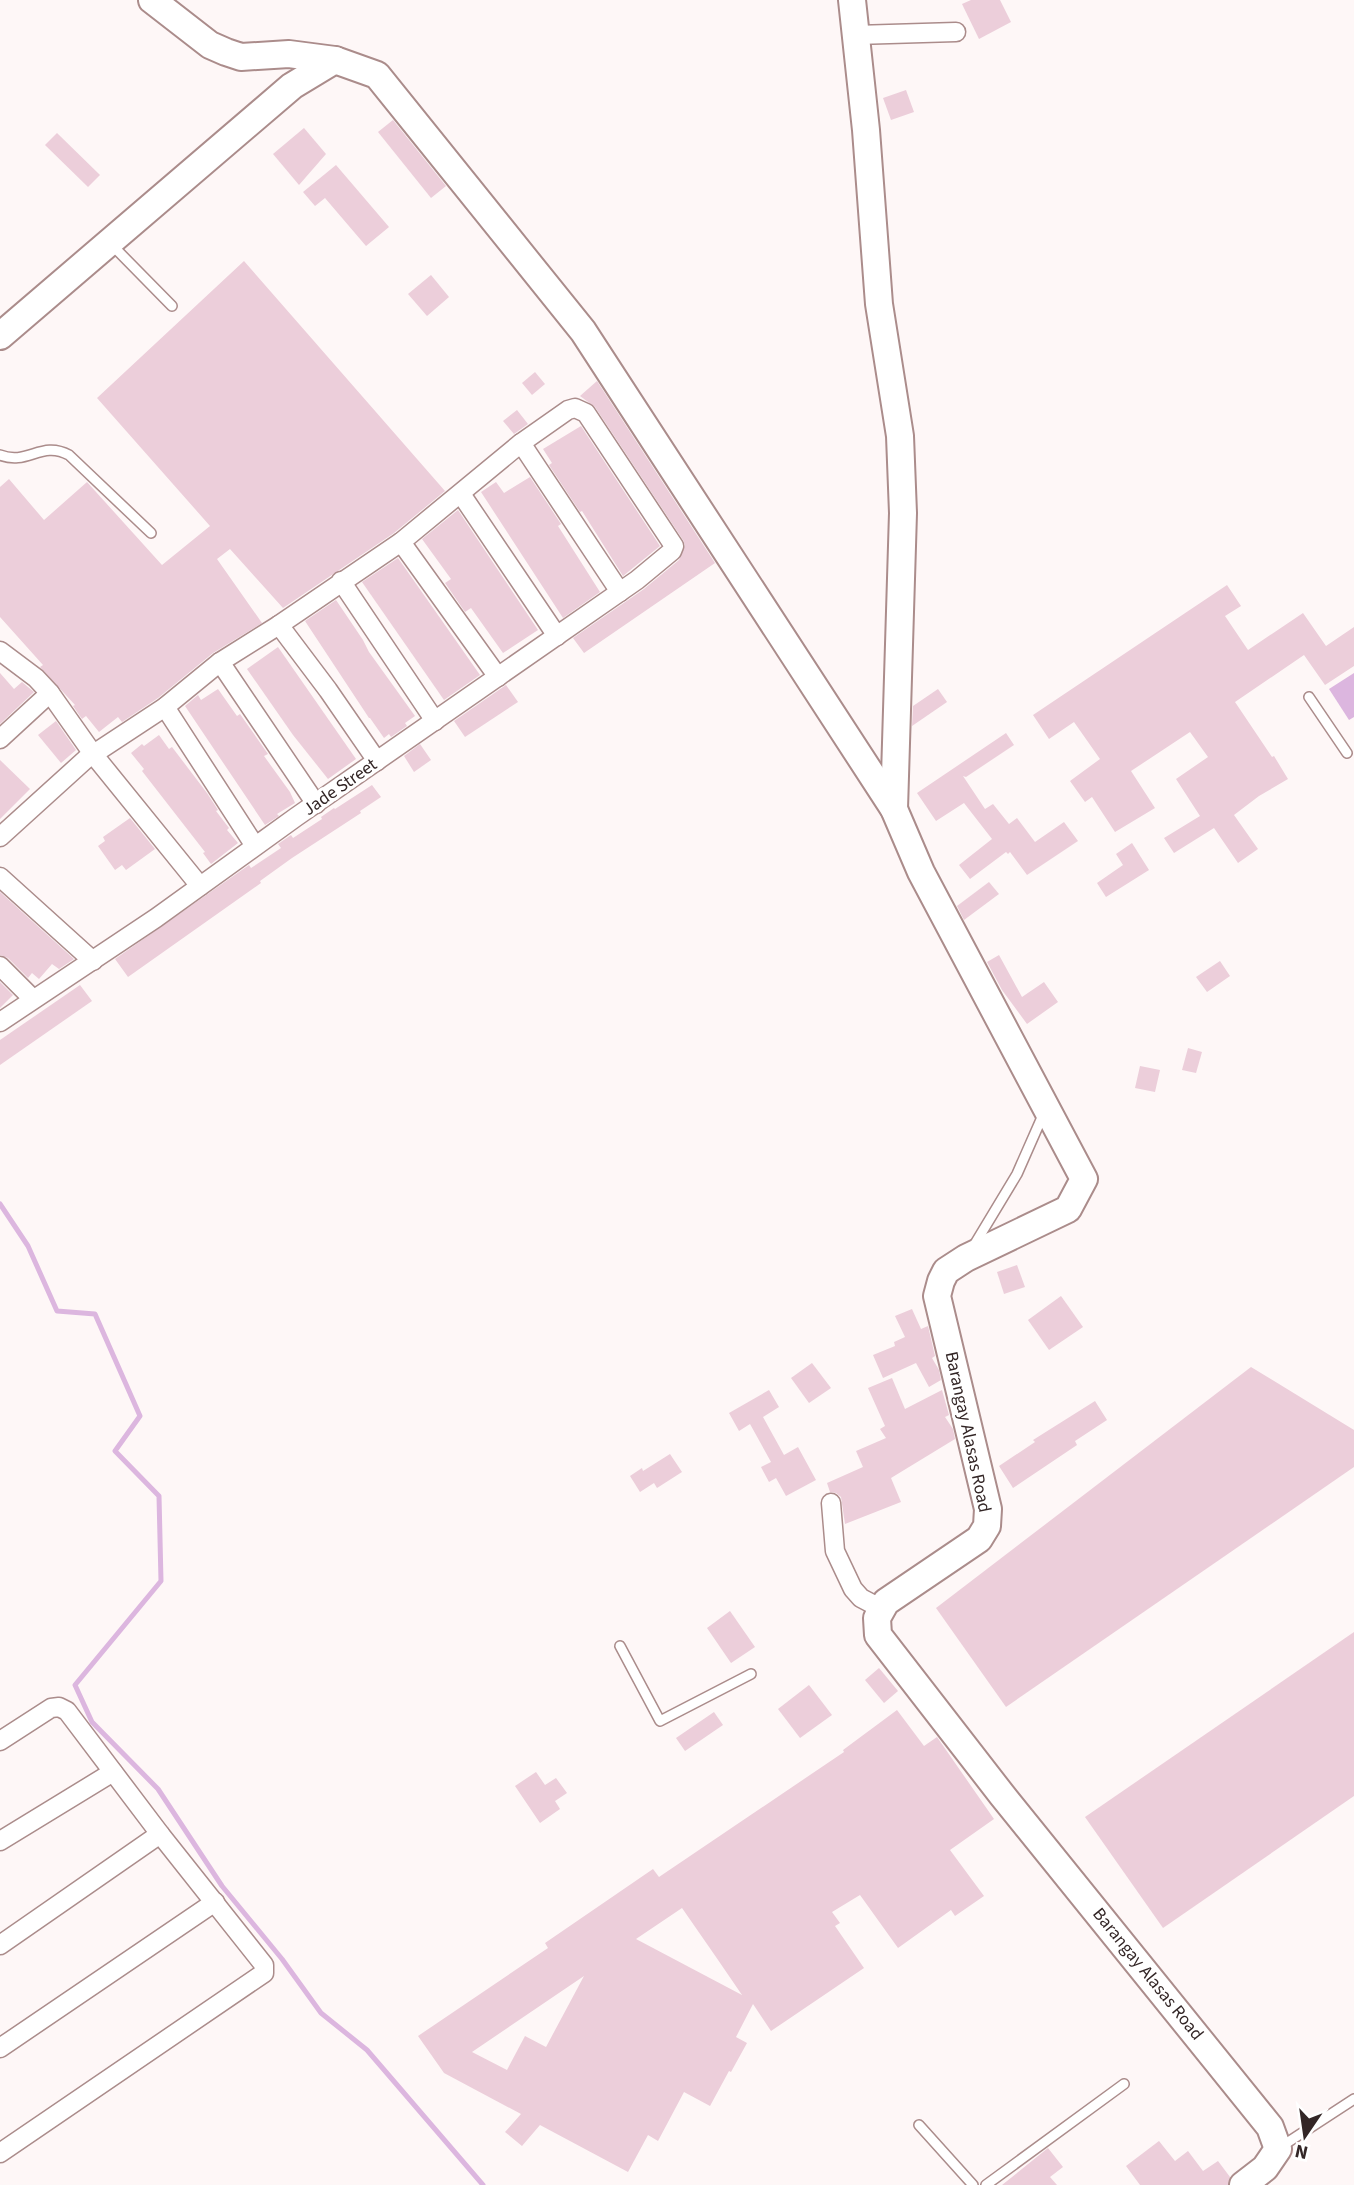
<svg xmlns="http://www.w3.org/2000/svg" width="1354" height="2185" font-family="'Source Sans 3',sans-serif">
  <rect width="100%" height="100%" fill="#fef7f7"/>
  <polygon fill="#dcb6df" points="1354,673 1354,717 1349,720 1329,689"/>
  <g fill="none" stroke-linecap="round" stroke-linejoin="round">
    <polyline stroke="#dcb6df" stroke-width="5" points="0,1204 28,1246 57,1311 95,1314 140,1416 115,1451 159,1496 161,1581 75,1685 92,1722 158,1789 222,1886 282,1959 321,2013 367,2050 483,2185"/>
  </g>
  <g fill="#ecceda" fill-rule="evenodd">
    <polygon points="971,0 1000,0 1011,22 979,39 962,4"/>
    <polygon points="906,90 914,112 891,120 883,98"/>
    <polygon points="393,120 446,186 431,198 378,132"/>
    <polygon points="304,128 326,154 299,185 273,154"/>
    <polygon points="57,133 100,175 88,187 45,145"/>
    <polygon points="336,165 389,227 366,246 325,198 315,206 303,192"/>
    <polygon points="244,261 445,491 394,533 283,608 230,549 217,559 262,623 213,653 158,698 122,722 118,717 99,732 86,716 82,719 73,706 75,705 40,667 43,665 0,617 0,487 9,479 44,520 87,482 162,565 210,526 97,398"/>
    <polygon points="431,275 449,297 427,316 408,294"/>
    <polygon points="535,372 545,384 532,395 522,383"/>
    <polygon points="597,381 715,563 584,653 573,638 644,589 679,560 685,545 683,540 595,407 580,396"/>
    <polygon points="517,410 528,424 514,434 503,421"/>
    <polygon points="581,426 660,546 623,576 582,511 580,512 549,465 552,463 543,449"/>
    <polygon points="530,477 561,524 558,526 600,592 563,618 481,492 496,482 504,493"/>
    <polygon points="458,510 538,630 503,653 471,608 465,612 445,583 451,579 422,539"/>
    <polygon points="398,558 480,675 444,700 362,582"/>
    <polygon points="1227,585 1241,606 1225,616 1248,650 1303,613 1326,646 1354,627 1354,666 1325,685 1304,655 1235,702 1272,757 1274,756 1288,779 1259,796 1234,815 1258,849 1238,863 1214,828 1174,853 1164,838 1200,816 1176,779 1208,757 1190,732 1131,771 1155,808 1115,832 1092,797 1085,802 1070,781 1100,759 1074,722 1049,739 1033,715"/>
    <polygon points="336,600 363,640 369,652 415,716 405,723 407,726 391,737 389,734 384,738 370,718 369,718 305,621"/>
    <polygon points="278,647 356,759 328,779 293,735 247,669"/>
    <polygon points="0,673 14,689 22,682 34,692 0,724"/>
    <polygon points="506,685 518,702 465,737 454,721"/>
    <polygon points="218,689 237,716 240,714 268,754 264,756 290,792 295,803 277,814 279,816 265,825 185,706 198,695 201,700"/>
    <polygon points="938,689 947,702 912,726 913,706"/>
    <polygon points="56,721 76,750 61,763 38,735"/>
    <polygon points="1006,733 1014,745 966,777 963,776 985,809 993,804 1009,824 1017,818 1035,842 1064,822 1078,841 1027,875 1010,852 1008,854 1006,852 970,879 959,865 992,839 964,803 936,821 917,793"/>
    <polygon points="159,735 169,749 172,747 207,793 218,810 216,811 229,828 227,830 238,843 211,864 203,853 205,852 142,771 144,769 131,753 142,744 144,746"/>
    <polygon points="420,744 431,760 414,772 404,756"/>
    <polygon points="0,760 30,789 0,819"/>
    <polygon points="372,785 381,797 360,811 361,813 292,858 260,881 261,883 128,977 115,959 249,865 251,868 281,848 278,844 291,835 293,838 322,819 321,817 334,808 335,809"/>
    <polygon points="130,818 155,849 126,870 122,865 115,870 98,846 105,841 103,837"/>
    <polygon points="1132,843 1149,870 1106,897 1097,883 1123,865 1116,854"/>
    <polygon points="989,882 999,894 964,920 957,906"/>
    <polygon points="0,892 74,959 59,969 52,964 39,979 32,973 28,978 8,958 0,955"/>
    <polygon points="999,955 1022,997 1044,982 1058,1002 1027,1024 1002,990 987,962"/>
    <polygon points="1220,961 1230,976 1207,992 1196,977"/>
    <polygon points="0,982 13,995 0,1008"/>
    <polygon points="80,985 92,1001 0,1065 0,1040"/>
    <polygon points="1188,1048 1202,1052 1196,1073 1182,1070"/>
    <polygon points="1140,1066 1160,1070 1155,1092 1135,1088"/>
    <polygon points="1017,1265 1025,1287 1004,1294 997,1272"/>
    <polygon points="1061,1296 1083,1327 1049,1350 1028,1320"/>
    <polygon points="912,1309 921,1329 928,1326 935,1356 932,1358 939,1370 941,1380 929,1387 916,1363 883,1378 873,1355 895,1346 894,1342 905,1337 895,1316"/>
    <polygon points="812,1363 831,1388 809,1403 791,1378"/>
    <polygon points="1251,1367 1354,1430 1354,1467 1006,1707 936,1608"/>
    <polygon points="892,1378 905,1409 942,1390 949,1415 945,1417 953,1429 955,1439 891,1478 901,1502 845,1524 841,1497 836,1493 830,1492 827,1483 863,1467 856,1451 886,1438 880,1429 885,1426 868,1388"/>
    <polygon points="769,1390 779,1407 763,1417 784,1455 798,1447 816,1480 786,1496 776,1478 769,1482 761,1467 771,1462 750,1424 739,1431 729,1413"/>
    <polygon points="1095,1401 1107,1420 1075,1441 1077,1445 1013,1488 999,1466 1035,1442 1033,1440"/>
    <polygon points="670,1454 682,1472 657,1488 654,1483 640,1492 630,1476 642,1468 643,1471"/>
    <polygon points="730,1611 755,1647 731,1663 707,1628"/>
    <polygon points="1354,1632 1354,1796 1163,1928 1085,1817"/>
    <polygon points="879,1668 898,1691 884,1703 865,1680"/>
    <polygon points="809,1685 832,1715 800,1738 778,1709"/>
    <path d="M897,1710L924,1746L937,1737L994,1819L950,1850L984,1896L955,1916L951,1910L898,1948L860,1895L832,1912L840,1923L835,1926L864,1968L771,2031L753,2004L736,2037L747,2043L731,2072L729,2071L710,2106L684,2092L658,2141L648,2135L628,2172L540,2125L522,2146L505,2132L521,2114L444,2073L418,2036L548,1948L545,1943L653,1869L659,1877L844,1752L843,1750ZM682,1908L716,1957L742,1995L636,1939ZM584,1976L546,2047L525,2036L507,2070L472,2052Z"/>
    <polygon points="714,1712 723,1725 685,1751 676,1738"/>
    <polygon points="536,1772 545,1785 556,1778 567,1793 555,1801 560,1809 540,1823 515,1786"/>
    <polygon points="1159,2141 1175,2161 1188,2151 1203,2171 1218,2161 1230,2177 1228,2185 1140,2185 1126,2166"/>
    <polygon points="1048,2148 1063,2167 1050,2177 1057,2185 1002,2185"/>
  </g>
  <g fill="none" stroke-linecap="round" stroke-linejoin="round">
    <defs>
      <g id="lane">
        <polyline points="111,244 172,306"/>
        <path d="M0,455C28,466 41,440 69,455L151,533"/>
        <polyline points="1309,697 1347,753"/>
        <polyline points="973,1247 1017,1174 1043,1115"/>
        <polyline points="620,1646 660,1721 751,1674"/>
        <polyline points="919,2125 973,2185"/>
        <polyline points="1279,2148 1354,2099"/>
        <polyline points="986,2185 1124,2084"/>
      </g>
      <g id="street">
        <polyline points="856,35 956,32"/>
        <polyline points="521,443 620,592"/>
        <polyline points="461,494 557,636"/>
        <polyline points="401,542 498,677"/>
        <polyline points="341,581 435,721"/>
        <polyline points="279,625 328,690 377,761"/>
        <polyline points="0,651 36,678 50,693 93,754 200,886"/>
        <polyline points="220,662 316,804"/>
        <polyline points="165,707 255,846"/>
        <polyline points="0,739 50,693"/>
        <polyline points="0,837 86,759 165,707 220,662 279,625 401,542 521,443 568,410 575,408 586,413 674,546 672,551 637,580 296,817 156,918 0,1022"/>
        <polyline points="0,877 93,961"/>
        <polyline points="0,966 33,999"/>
        <polyline points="831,1503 835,1551 853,1589 861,1598 882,1609"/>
        <polyline points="0,1741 51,1708 59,1707 67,1711 160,1834 264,1965 264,1973 0,2153"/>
        <polyline points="0,1841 113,1772"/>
        <polyline points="0,1945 160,1834"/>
        <polyline points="0,2048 215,1902"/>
      </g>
      <g id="secondary">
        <polyline points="152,0 210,45 226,52 241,57 289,54 335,60"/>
        <polyline points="852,0 866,130 879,304 900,436 903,513 894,809"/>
        <polyline points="0,336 292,86 335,60 377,75 583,331 894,809 921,872 1084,1179 1068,1209 966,1258 946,1271 941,1281 937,1296 988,1509 987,1526 979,1539 886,1602 877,1618 878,1635 1002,1795 1270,2127 1278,2149 1265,2168 1243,2185"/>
      </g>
    </defs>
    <use href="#lane" stroke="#ab8c8b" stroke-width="12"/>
    <use href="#street" stroke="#ab8c8b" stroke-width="21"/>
    <use href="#secondary" stroke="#ab8c8b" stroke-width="30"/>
    <use href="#lane" stroke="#fff" stroke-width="9"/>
    <use href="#street" stroke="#fff" stroke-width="18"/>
    <use href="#secondary" stroke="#fff" stroke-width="26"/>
  </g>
  <g text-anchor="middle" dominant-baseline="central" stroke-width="6" stroke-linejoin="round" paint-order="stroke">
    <g font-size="18" fill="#332626" stroke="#fff">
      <text transform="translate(340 787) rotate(-35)">Jade Street</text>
      <text transform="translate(968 1432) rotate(78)">Barangay Alasas Road</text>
      <text transform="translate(1148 1974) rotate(51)">Barangay Alasas Road</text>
    </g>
  </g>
  <g transform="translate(1305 2136) rotate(193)" stroke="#ffffff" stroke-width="5" paint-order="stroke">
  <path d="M0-5L12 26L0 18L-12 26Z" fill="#332626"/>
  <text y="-10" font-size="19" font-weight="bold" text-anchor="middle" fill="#332626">N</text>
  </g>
</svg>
